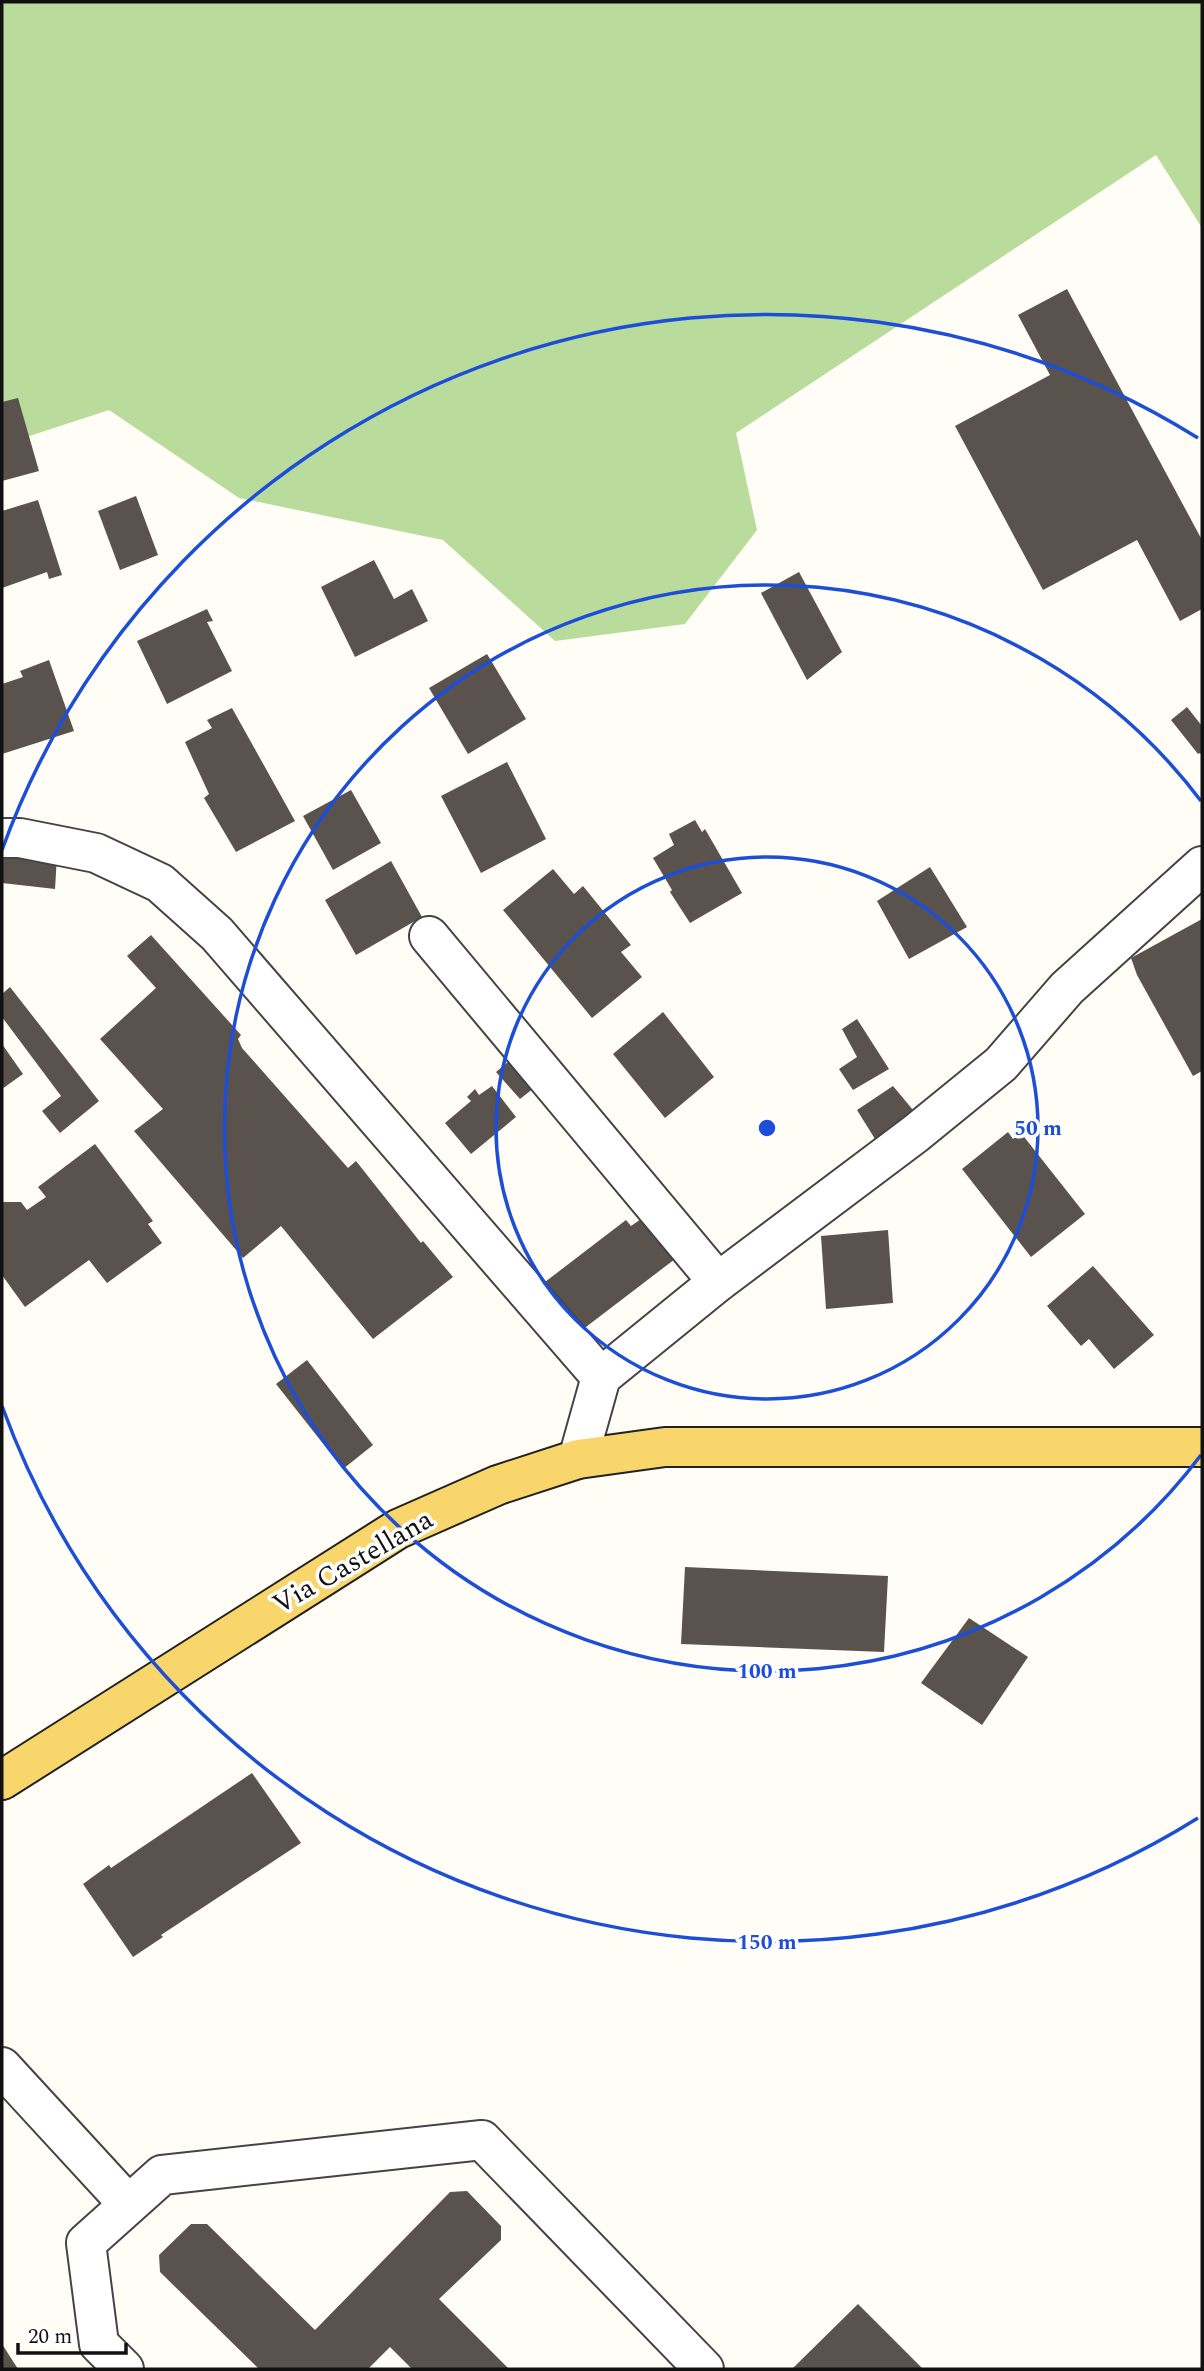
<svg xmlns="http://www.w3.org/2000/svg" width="1204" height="2371" font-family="Spectral,serif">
  <rect width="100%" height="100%" fill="#fffdf5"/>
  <polygon fill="#b9dc9c" points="2,2 1202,2 1202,228 1156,155 736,433 757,530 685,624 555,641 443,540 239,498 109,410 2,445"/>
  <g fill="#5a524d">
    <polygon points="1067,289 1202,540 1202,609 1180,621 1137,540 1043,590 955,426 1050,375 1018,315"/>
    <polygon points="18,398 39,471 2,481 2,402"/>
    <polygon points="136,496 158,555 120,570 98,511"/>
    <polygon points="38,500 62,575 49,579 47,572 2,588 2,511"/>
    <polygon points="374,560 394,599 412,589 428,621 355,657 321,587"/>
    <polygon points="799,572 842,652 807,680 761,593"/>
    <polygon points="207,609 213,621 207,622 232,671 167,704 137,641"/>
    <polygon points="487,654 526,719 468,754 429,688"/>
    <polygon points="49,660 74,731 2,754 2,684 23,677 20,671"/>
    <polygon points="1187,707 1202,726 1202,755 1200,753 1198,754 1171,720"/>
    <polygon points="232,708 295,821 236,852 204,798 209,794 185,742 212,728 207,720"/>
    <polygon points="507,762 546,839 481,873 441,796"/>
    <polygon points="351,790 381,843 333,870 303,816"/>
    <polygon points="695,820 702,832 705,829 742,893 690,923 670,892 672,890 653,858 674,845 669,834"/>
    <polygon points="2,852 57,856 55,889 2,883"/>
    <polygon points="391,861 422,917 356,955 325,900"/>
    <polygon points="930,867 967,927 909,959 877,901"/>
    <polygon points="553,869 574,894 583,886 631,945 621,952 642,977 592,1018 503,910"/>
    <polygon points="1202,919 1202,1071 1193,1076 1137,975 1131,958"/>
    <polygon points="151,935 241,1035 238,1039 242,1048 348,1168 356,1161 421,1243 423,1241 453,1277 373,1339 281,1226 243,1258 134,1131 163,1109 100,1039 156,988 127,956"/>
    <polygon points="10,987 99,1101 60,1133 42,1111 61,1096 2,1017 2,994"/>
    <polygon points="663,1012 714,1077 665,1118 613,1054"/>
    <polygon points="857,1019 889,1069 853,1090 839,1069 857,1057 842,1029"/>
    <polygon points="2,1044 23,1074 2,1089"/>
    <polygon points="515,1056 539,1084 520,1099 496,1072"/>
    <polygon points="492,1086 516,1117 471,1154 445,1123 471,1101 467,1097 475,1089 479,1095"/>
    <polygon points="893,1086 913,1110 875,1139 857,1110"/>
    <polygon points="1008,1132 1013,1139 1021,1133 1085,1214 1031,1257 962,1169"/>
    <polygon points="95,1144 153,1221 148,1224 162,1243 107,1283 89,1260 25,1307 2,1275 2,1202 21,1202 27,1210 46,1197 38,1187"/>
    <polygon points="644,1217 675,1259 582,1330 545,1282 626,1220 631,1226"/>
    <polygon points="888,1230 893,1303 826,1309 821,1236"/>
    <polygon points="1093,1266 1154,1335 1114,1369 1089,1339 1081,1346 1047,1306"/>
    <polygon points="307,1360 373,1445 343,1469 276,1384"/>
    <polygon points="685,1567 888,1576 884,1652 681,1644"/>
    <polygon points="969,1618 1028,1657 982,1725 921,1683"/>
    <polygon points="252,1773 301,1843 161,1935 163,1937 133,1957 83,1884 109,1865 111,1868"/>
    <polygon points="467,2191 501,2226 501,2240 439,2299 509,2369 412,2369 390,2347 368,2369 259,2369 160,2272 159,2255 191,2224 207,2224 315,2330 450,2192"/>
    <polygon points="858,2304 923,2369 792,2369"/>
    <polygon points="2,2344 18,2369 2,2369"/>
  </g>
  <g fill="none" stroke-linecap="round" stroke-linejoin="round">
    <defs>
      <g id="minor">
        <polyline points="2,838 20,838 96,853 160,883 217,934 601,1377"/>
        <polyline points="429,936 718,1282"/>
        <polyline points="578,1459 601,1377 718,1282 915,1134 1001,1064 1067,988 1202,866"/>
        <polyline points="2,2067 128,2204"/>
        <polyline points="124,2369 99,2344 86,2243 162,2175 482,2140 704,2369"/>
      </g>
      <polyline id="major" points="2,1780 398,1529 498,1485 578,1459 665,1447 1202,1447"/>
    </defs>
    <use href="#minor" stroke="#444" stroke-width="42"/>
    <use href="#major" stroke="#222" stroke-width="42"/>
    <use href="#minor" stroke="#fff" stroke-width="38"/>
    <use href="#major" stroke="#f9d66b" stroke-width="38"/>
  </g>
  <g fill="none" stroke="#1d4ed8" stroke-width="3.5">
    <circle cx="767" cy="1128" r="271"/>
    <path d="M1201 1455A543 543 0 1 1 1201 801"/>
    <path d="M1198 1818A814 814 0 0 1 2 1406M2 850A814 814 0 0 1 1198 438"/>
  </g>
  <g text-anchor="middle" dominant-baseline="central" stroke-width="7" stroke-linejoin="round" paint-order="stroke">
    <g font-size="28" fill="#111" stroke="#fff">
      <text transform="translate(353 1562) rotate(-30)">Via Castellana</text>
    </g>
  </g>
  <circle cx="767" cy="1128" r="10" fill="#1d4ed8" stroke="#fff" stroke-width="3.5"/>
  <g font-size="21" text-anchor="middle" font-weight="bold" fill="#1d4ed8" stroke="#fff" stroke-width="7" stroke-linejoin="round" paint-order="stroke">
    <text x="1038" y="1135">50 m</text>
    <text x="767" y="1678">100 m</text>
    <text x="767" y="1949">150 m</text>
  </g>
  <rect width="1204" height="2371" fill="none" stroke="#111111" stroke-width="7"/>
  <path d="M18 2343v10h108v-10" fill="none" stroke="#111111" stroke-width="3.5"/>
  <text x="28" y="2343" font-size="21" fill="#111111" stroke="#ffffff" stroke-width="5" paint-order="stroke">20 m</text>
</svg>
